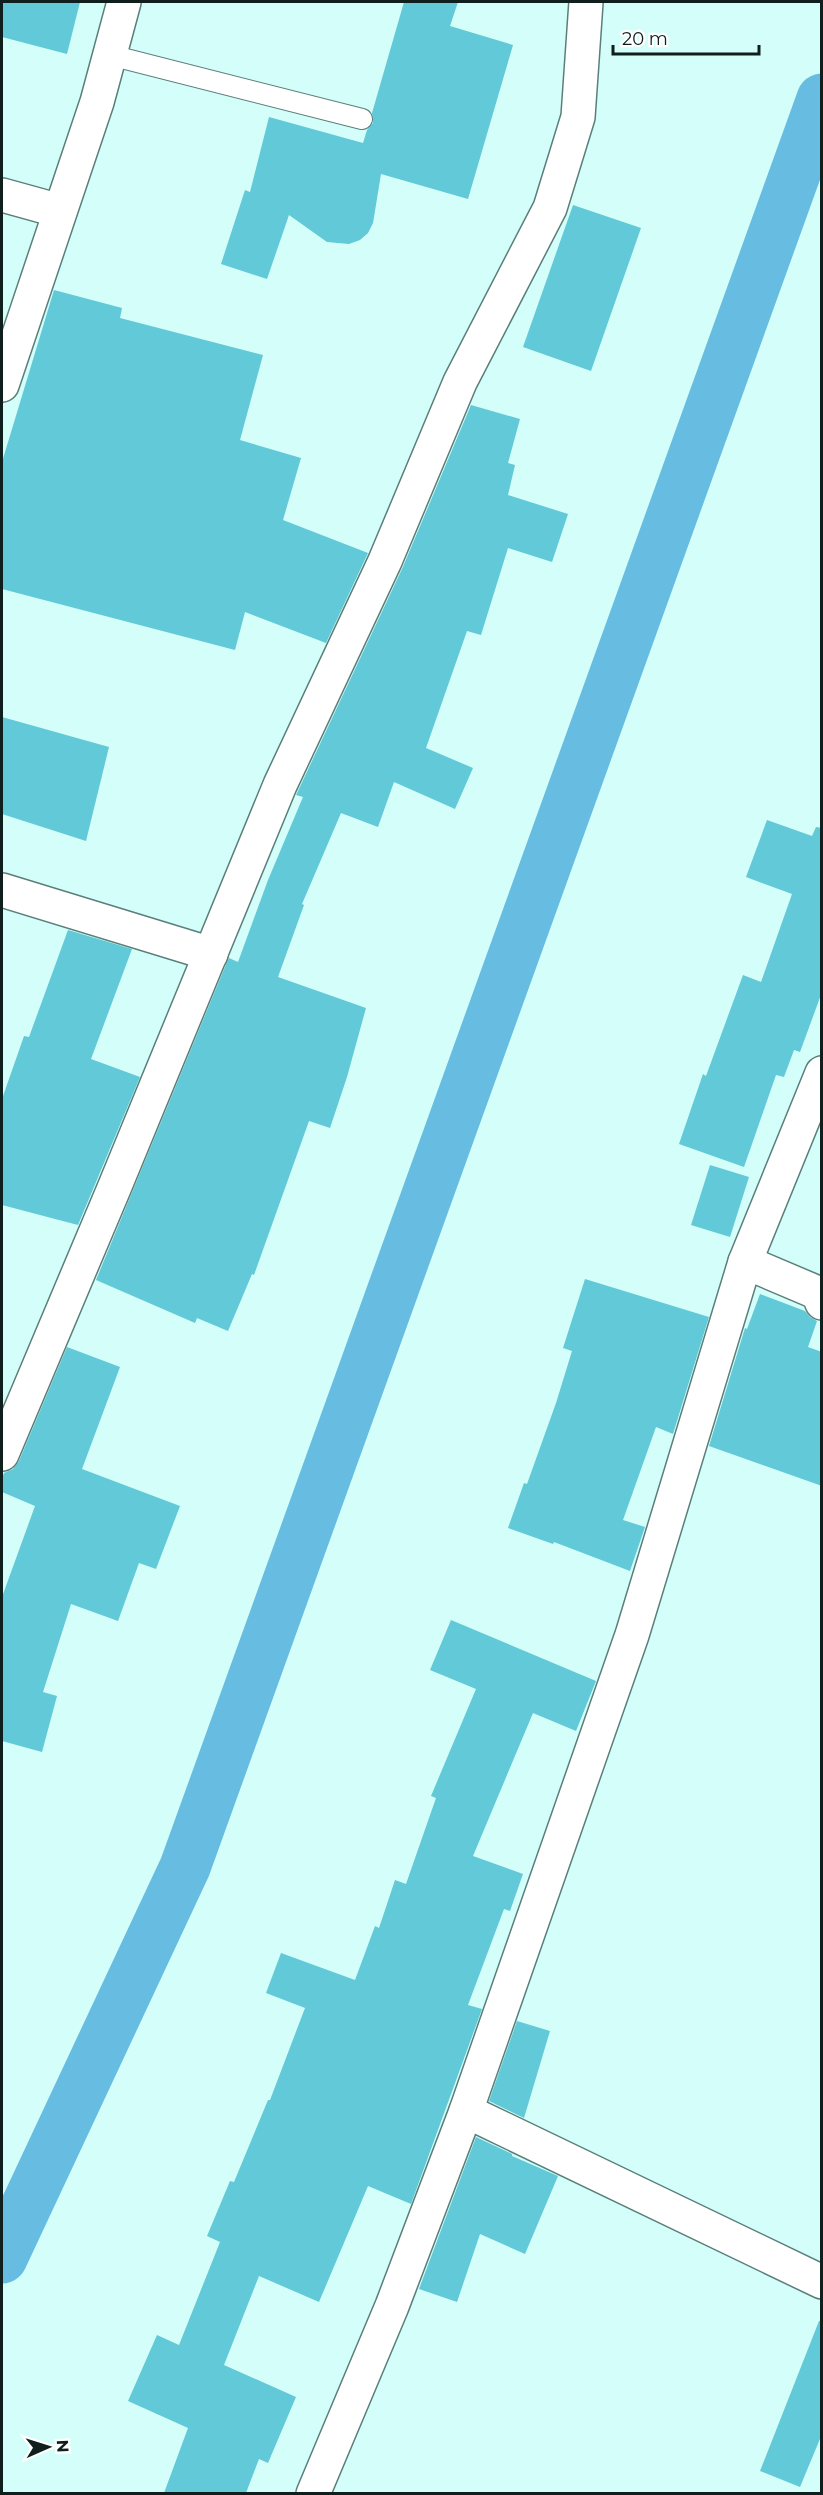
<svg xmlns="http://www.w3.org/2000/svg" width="823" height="2495" font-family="Montserrat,sans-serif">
  <rect width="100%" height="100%" fill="#d4fef9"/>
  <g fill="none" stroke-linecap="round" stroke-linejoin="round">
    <polyline stroke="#67bde1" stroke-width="51" points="2,2258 185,1867 822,99"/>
  </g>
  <g fill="#61c9d7">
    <polygon points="2,2 80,2 67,54 2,37"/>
    <polygon points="404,2 458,2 450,26 513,45 468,199 381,174 373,223 368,233 360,240 349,244 327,242 289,215 267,279 221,264 245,190 250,192 269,117 363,143 367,130 373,123 372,113"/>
    <polygon points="573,205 641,228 591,371 523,347"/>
    <polygon points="54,290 122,308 120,318 263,355 240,440 301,458 283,520 368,553 326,643 245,612 235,650 2,589 2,462"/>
    <polygon points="471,405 520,419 508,463 515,465 508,495 568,514 552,562 508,548 481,635 467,631 426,748 473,768 455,809 394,782 378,827 341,813 302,904 304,905 278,977 366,1008 347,1077 330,1128 309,1121 254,1275 252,1274 228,1331 197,1318 195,1323 96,1280 227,962 229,958 238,962 268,880 303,797 296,795 297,793 402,569"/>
    <polygon points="2,717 109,747 86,841 2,814"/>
    <polygon points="767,820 812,836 816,827 822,828 822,992 800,1052 794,1050 784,1077 776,1075 744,1167 679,1144 703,1074 706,1076 743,975 761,982 792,894 746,877"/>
    <polygon points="68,930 132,949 91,1059 140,1077 78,1225 2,1205 2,1099 24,1036 29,1037"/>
    <polygon points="710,1165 749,1177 730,1237 691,1225"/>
    <polygon points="585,1279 709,1317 673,1434 656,1427 623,1520 645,1527 630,1571 554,1542 553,1544 508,1528 524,1483 527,1484 556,1403 572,1351 563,1348"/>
    <polygon points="760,1294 805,1311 810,1317 817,1321 808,1347 822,1352 822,1486 709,1446 745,1328 747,1329"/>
    <polygon points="67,1347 120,1367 82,1469 180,1506 156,1569 139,1563 118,1621 71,1604 43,1692 57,1696 42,1752 2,1741 2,1597 35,1506 2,1492 2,1478 4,1473 13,1469 19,1461"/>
    <polygon points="451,1620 596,1681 576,1731 533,1713 473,1856 523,1874 510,1911 504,1909 468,2005 482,2009 411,2204 368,2186 319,2302 259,2276 224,2365 296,2397 268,2463 259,2459 246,2493 164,2493 188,2428 128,2401 157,2335 179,2345 220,2242 207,2236 230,2181 234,2182 268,2100 270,2100 305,2008 266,1993 281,1953 355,1980 375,1926 379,1928 395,1880 406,1884 436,1798 431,1796 476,1689 430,1670"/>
    <polygon points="517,2021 550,2031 524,2118 489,2101"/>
    <polygon points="476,2137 512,2154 512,2156 558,2176 525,2254 480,2234 457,2302 419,2289"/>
    <polygon points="819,2321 822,2321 822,2434 800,2487 760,2471"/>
  </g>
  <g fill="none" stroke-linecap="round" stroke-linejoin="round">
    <defs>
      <polyline id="service" points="110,55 362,119"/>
      <g id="minor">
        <polyline points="2,195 60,211"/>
        <polyline points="2,385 97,102 124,2"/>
        <polyline points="2,890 211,954"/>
        <polyline points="745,1262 818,1293 822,1303"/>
        <polyline points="466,2111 822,2282"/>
        <polyline points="313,2494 392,2306 466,2111 632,1635 745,1262 822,1073"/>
      </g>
      <polyline id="tertiary" points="2,1454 115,1186 280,785 385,561 460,382 550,208 578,117 586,2"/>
    </defs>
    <use href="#service" stroke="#5a7f7b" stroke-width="22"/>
    <use href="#minor" stroke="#5a7f7b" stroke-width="36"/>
    <use href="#tertiary" stroke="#5a7f7b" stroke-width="36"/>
    <use href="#service" stroke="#fff" stroke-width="20"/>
    <use href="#minor" stroke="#fff" stroke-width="33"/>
    <use href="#tertiary" stroke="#fff" stroke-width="33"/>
  </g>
  <rect width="823" height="2495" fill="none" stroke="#0f1f1d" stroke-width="6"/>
  <g transform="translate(48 2447) rotate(87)" stroke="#ffffff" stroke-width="4.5" paint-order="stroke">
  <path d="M0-4.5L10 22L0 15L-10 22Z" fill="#0f1f1d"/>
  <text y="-9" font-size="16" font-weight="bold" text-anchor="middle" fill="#0f1f1d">N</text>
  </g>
  <path d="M613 45v9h146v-9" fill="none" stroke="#0f1f1d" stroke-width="3"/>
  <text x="622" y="45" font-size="18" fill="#0f1f1d" stroke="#ffffff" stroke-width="4.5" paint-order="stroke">20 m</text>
</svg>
